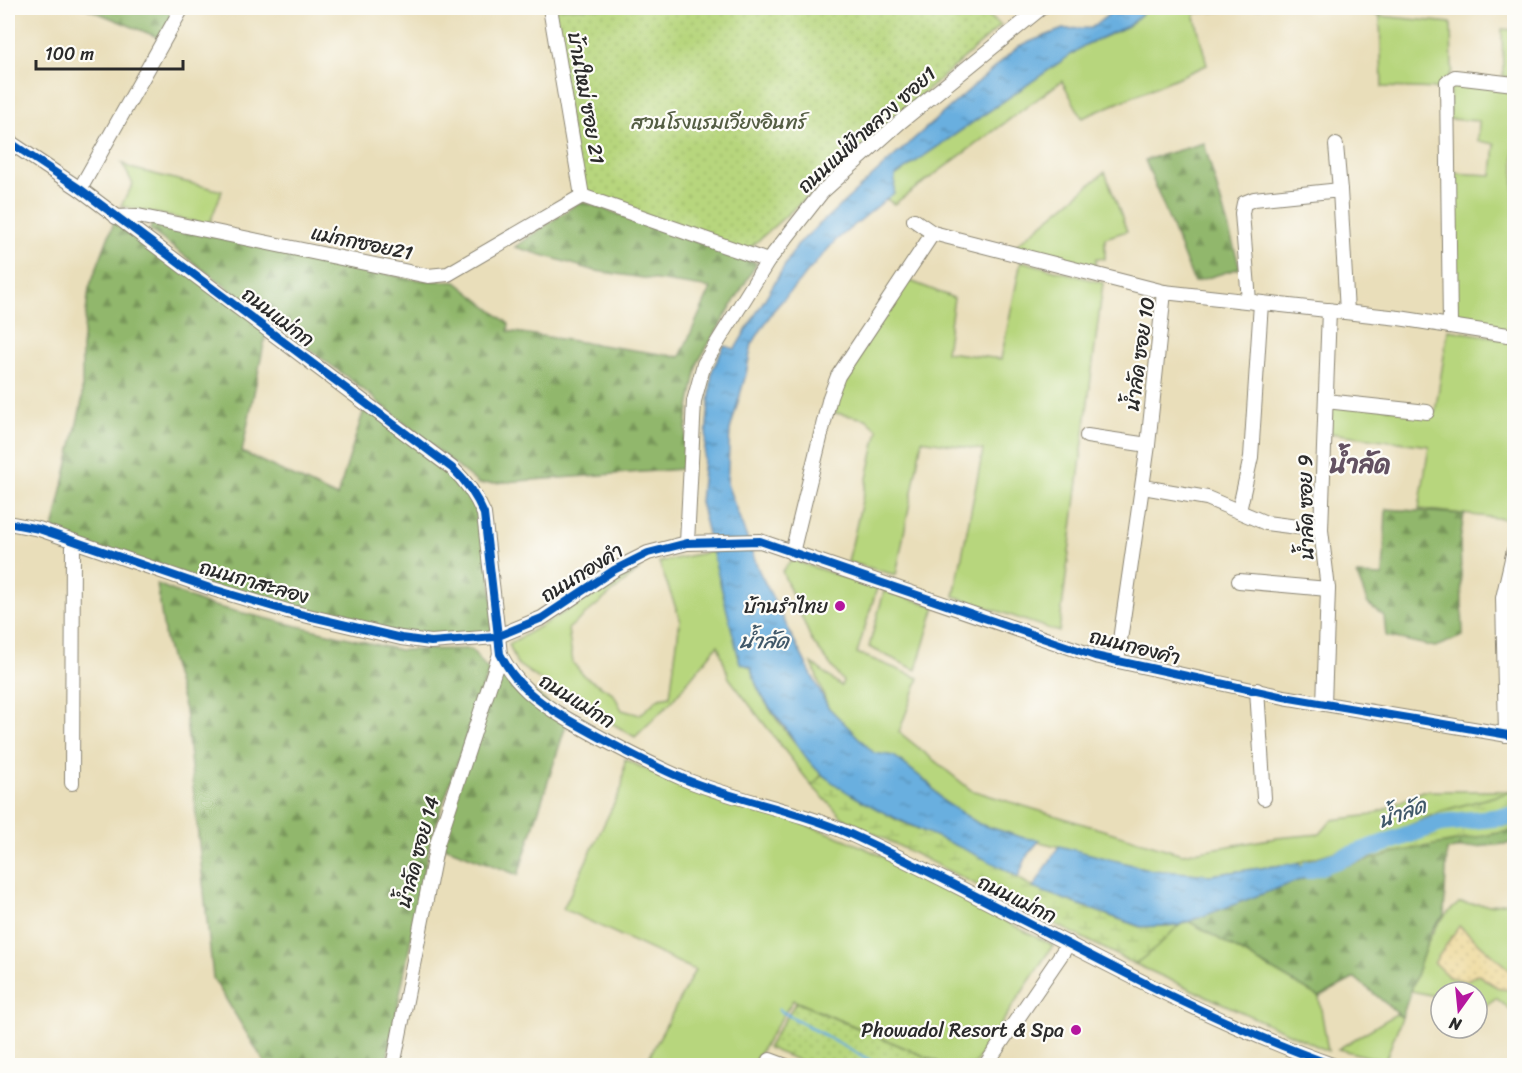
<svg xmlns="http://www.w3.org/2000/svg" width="1522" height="1073" font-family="Sriracha,'Playpen Sans Thai',sans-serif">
  <defs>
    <pattern id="forest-firs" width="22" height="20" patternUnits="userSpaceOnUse" patternTransform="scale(1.5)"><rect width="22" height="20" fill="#91b76c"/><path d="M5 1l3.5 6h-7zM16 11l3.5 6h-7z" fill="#779559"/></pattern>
    <pattern id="wetland-marsh" width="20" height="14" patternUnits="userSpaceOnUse" patternTransform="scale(1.5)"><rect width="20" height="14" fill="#b7d67d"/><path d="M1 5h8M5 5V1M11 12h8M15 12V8" fill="none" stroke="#9eb86c"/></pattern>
    <pattern id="sand-dots" width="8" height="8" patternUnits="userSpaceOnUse" patternTransform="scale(1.5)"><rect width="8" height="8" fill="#eeda9e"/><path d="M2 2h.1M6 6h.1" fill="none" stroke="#cb8" stroke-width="1.8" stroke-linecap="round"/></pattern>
    <pattern id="garden-dots" width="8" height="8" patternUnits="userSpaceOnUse" patternTransform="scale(1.5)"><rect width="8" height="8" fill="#b7d67d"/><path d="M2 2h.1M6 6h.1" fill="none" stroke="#9eb86c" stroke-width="1.8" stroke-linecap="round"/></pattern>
    <pattern id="water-ripples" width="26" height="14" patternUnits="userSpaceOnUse" patternTransform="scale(1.5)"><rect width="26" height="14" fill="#69afdf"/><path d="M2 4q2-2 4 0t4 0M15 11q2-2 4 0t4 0" fill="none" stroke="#578fb5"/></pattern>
  </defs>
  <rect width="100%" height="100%" fill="#fdfcf7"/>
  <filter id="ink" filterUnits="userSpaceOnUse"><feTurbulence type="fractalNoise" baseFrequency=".0167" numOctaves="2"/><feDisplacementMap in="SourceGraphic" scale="12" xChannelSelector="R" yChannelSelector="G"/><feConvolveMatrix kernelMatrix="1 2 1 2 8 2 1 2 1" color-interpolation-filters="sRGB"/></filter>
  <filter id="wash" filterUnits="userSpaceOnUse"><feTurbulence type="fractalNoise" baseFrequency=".008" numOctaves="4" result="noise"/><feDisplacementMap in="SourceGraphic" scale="24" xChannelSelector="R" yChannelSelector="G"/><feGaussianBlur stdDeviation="1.35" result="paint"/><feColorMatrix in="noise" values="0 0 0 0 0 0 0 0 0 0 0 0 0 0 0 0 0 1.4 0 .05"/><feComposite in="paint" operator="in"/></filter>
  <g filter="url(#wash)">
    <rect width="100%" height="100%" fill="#e9deba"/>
    <g fill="#b7d67d" stroke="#718054" stroke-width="1.5">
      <polygon points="1154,8 1261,8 1194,13 1207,65 1082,118 1062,81 894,204 886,199 894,193 895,176 1085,45 1128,26 1144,12"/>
      <polygon points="1354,8 1380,8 1380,16 1451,23 1452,71 1441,89 1382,87 1380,16"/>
      <polygon points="1502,29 1514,30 1514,78 1503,76"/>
      <polygon points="1450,82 1514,87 1514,331 1454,321 1451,173 1492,175 1495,144 1478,141 1479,121 1449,119"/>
      <polygon points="122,163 130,168 222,191 209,225 121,206 133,184"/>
      <polygon points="1105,172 1127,231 1105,238 1105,259 1096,258 1094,274 1008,252"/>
      <polygon points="1021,261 1103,283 1059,632 954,596 983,450 922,440 896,575 848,562 878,430 866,419 830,412 844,372 905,279 954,298 946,352 1001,359"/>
      <polygon points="1448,330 1514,340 1514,520 1419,509 1429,446 1330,433 1330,401 1435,413"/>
      <path d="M714,551L740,662L751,667C757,704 799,746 822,775L812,786L729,678L718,645L672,701L635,737L557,691L517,664L509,644L640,569L568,629L573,663L585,677L613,693L622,710L640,715L659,698L670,696L680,619L659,562Z"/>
      <polygon points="792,560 877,588 857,653 919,678 899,732 971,790 1182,854 1276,838 1320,834 1332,820 1372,815 1423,791 1514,791 1442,811 1381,838 1297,863 1210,875 1152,870 1024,838 979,824 943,801 928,783 894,756 874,754 828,707 812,663 841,686 843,681 812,641 782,571"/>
      <polygon points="884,591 935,606 916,670 869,647"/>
      <path d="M625,759C695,796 772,809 844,839C916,869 982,912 1053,945L974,1065H945L793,1000L752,1065H645L695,970L563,909L622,787Z"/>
      <path d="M1514,901V974L1459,926C1471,957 1474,988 1514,990V1013L1496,998L1485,1006L1477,1004V992H1441V997L1411,991C1424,953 1426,929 1459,903L1490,905Z"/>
      <path d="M1188,921L1319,997L1328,1051L1135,964C1153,951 1169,929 1188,921Z"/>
      <polygon points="1396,1014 1402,1017 1385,1061 1338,1049"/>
    </g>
    <g fill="url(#forest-firs)" stroke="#5e714c" stroke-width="1.5">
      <polygon points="86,8 177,8 160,38"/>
      <polygon points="1204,143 1240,268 1194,282 1145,160"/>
      <polygon points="581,201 757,263 698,362 687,419 683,469 479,484 355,383 150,230 152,223 410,279 456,282 509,324 508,331 680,357 711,288 596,271 515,247"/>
      <polygon points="116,217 267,329 242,452 337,497 366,403 456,472 485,521 496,637 431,642 287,611 52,534 82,401 82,346 89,288"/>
      <polygon points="1386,509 1464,514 1460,542 1463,636 1435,647 1386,636 1384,616 1368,604 1357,575 1383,576"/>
      <polygon points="157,584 205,604 399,650 471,649 489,671 431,838 386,1065 266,1065 213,978 185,710 165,639"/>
      <polygon points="510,672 568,719 518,875 437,844 494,673"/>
      <polygon points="1514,830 1514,843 1447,850 1444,915 1431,931 1402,1017 1355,978 1319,997 1188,921 1316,874 1396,852"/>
    </g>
    <g fill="url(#wetland-marsh)" stroke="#718054" stroke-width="1.5">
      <polygon points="822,775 895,819 987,858 1034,888 1140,927 1179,925 1156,948 1135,964 843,818 812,786"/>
      <polygon points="1514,791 1514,830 1396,852 1316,874 1297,863 1383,837 1442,811"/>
    </g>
    <polygon fill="url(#sand-dots)" stroke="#8c8264" stroke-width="1.5" points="1459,926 1514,974 1514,990 1500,989 1477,974 1466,981 1449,977 1434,963"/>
    <g fill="url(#garden-dots)" stroke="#718054" stroke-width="1.5">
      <polygon points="550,8 978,8 1001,25 744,253 582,196"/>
      <polygon points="796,1002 945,1065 811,1065 767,1048"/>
    </g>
    <g fill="url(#water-ripples)" stroke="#4a6d85" stroke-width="1.5">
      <path d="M1109,8H1154L1144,12L1128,26L1085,45L895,176L894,193L836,240L773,311L752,344L746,374L730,430L727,484L759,571L828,707L874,753L894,756L928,783L943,801L979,824L1024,838L1040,840L1028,854L1018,877C955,839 882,821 824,776C808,764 796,742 784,726C770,709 755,690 751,667L740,663L700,502L712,371L724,346L735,349L797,245L890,160L1019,46L1063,29L1091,28L1108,15Z"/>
      <polygon points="1059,846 1152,870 1210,875 1297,863 1316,874 1179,925 1141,927 1033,888"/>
    </g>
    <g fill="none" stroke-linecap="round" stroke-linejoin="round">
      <polyline stroke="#69afdf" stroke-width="3" points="779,1010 880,1066"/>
      <polyline stroke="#69afdf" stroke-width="18" points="1309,870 1441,823 1514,816"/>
    </g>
  </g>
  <g filter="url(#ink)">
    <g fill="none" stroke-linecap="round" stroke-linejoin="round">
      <defs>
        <g id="minor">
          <polyline points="550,8 582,196"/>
          <path d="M8,141L80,189L452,468C467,482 476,495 484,514L500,654C515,684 538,702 567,719C604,740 644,762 684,779C738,801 796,810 850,834C1012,908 1166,1006 1335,1066"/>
          <polyline points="1336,145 1340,190"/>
          <polyline points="80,189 182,8"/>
          <polyline points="582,196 768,261"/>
          <polyline points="116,217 138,216 428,276 448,274 582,196"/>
          <polyline points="914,220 933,233 1164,292"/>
          <polyline points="1249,301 1242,213 1244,203 1254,199 1340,190 1347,312"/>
          <polyline points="1450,326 1447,82 1455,77 1514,84"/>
          <polyline points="1326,401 1427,412"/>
          <polyline points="1087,436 1148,445"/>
          <polyline points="1143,487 1207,498 1266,523 1321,530"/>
          <polyline points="1239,511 1251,457 1261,303"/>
          <polyline points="8,523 39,529 213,589 287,611 401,638 431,642 496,637 542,618 614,570 648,553 687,543 760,541 1095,656 1284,697 1514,736"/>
          <polyline points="687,543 694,401 704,364 768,261 822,192 899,123 1041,8"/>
          <polyline points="792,553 830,397 838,376 933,233"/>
          <polyline points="1239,581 1328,589"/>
          <polyline points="1117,661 1148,445 1164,292 1399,318 1514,336"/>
          <polyline points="1257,690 1264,798"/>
          <polyline points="1324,704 1328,589 1321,530 1329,310"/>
          <polyline points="1506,735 1503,598 1514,550"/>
          <polyline points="72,783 73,541"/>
          <polyline points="770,1060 786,1066"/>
          <polyline points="393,1066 437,844 500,654"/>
          <polyline points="985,1066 1069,943"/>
        </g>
      </defs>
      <use href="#minor" stroke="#8a8472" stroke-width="16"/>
      <use href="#minor" stroke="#fff" stroke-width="14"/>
      <defs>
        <g id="cycleway">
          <path d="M8,141L80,189L452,468C467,482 476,495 484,514L500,654C515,684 538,702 567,719C604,740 644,762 684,779C738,801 796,810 850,834C1012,908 1166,1006 1335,1066"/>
          <polyline points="8,523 39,529 213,589 287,611 401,638 431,642 496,637 542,618 614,570 648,553 687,543 760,541 1095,656 1284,697 1514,736"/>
        </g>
      </defs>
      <use href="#cycleway" stroke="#fdfcf7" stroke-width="11"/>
      <use href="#cycleway" stroke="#0057b8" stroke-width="8"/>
    </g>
  </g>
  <g fill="#b5179e" stroke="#fdfcf7" stroke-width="2">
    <circle cx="840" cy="606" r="6"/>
    <circle cx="1076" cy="1030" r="6"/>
  </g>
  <g text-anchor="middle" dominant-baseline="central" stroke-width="4.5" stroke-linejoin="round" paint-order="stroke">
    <g font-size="20" fill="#2b2b2b" stroke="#fdfcf7">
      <text transform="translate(586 98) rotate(80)">บ้านใหม่ ซอย 21</text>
      <text transform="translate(867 130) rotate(-42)">ถนนแม่ฟ้าหลวง ซอย1</text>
      <text transform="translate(362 243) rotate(12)">แม่กกซอย21</text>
      <text transform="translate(278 317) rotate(37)">ถนนแม่กก</text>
      <text transform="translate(1140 354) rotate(-82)">น้ำลัด ซอย 10</text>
      <text transform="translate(1306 507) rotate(-91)">น้ำลัด ซอย 9</text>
      <text transform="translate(582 573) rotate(-32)">ถนนกองคำ</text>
      <text transform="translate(254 582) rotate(16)">ถนนกาสะลอง</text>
      <text transform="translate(1135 647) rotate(14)">ถนนกองคำ</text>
      <text transform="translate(577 701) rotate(32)">ถนนแม่กก</text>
      <text transform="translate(418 852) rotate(-75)">น้ำลัด ซอย 14</text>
      <text transform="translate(1017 899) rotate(26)">ถนนแม่กก</text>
    </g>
    <g font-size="20" fill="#555e44" stroke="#fdfcf7">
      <text x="719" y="122">สวนโรงแรมเวียงอินทร์</text>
    </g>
    <g font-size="20" fill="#2b2b2b" stroke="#fdfcf7" text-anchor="end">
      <text x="828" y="606">บ้านรำไทย</text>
      <text x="1064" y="1030">Phowadol Resort &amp; Spa</text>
    </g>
    <g font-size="21" font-style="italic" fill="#41596a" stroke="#fdfcf7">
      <text x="764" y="641">น้ำลัด</text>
      <text transform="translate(1402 813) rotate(-20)">น้ำลัด</text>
    </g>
    <g font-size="26" font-weight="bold" fill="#635262" stroke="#fdfcf7">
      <text x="1360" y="464">น้ำลัด</text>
    </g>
  </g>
  <rect width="1522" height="1073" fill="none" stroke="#fdfcf7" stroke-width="30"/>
  <g transform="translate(1459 1010) rotate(195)"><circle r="28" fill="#fdfcf7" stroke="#a9a8a5" stroke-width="1.5"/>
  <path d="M0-4.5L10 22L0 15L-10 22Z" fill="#b5179e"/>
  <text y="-9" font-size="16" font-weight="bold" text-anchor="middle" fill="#2b2b2b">N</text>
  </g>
  <path d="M36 60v9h147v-9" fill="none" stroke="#2b2b2b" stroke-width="3"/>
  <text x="45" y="60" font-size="18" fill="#2b2b2b" stroke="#fdfcf7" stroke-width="4.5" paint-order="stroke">100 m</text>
</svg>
